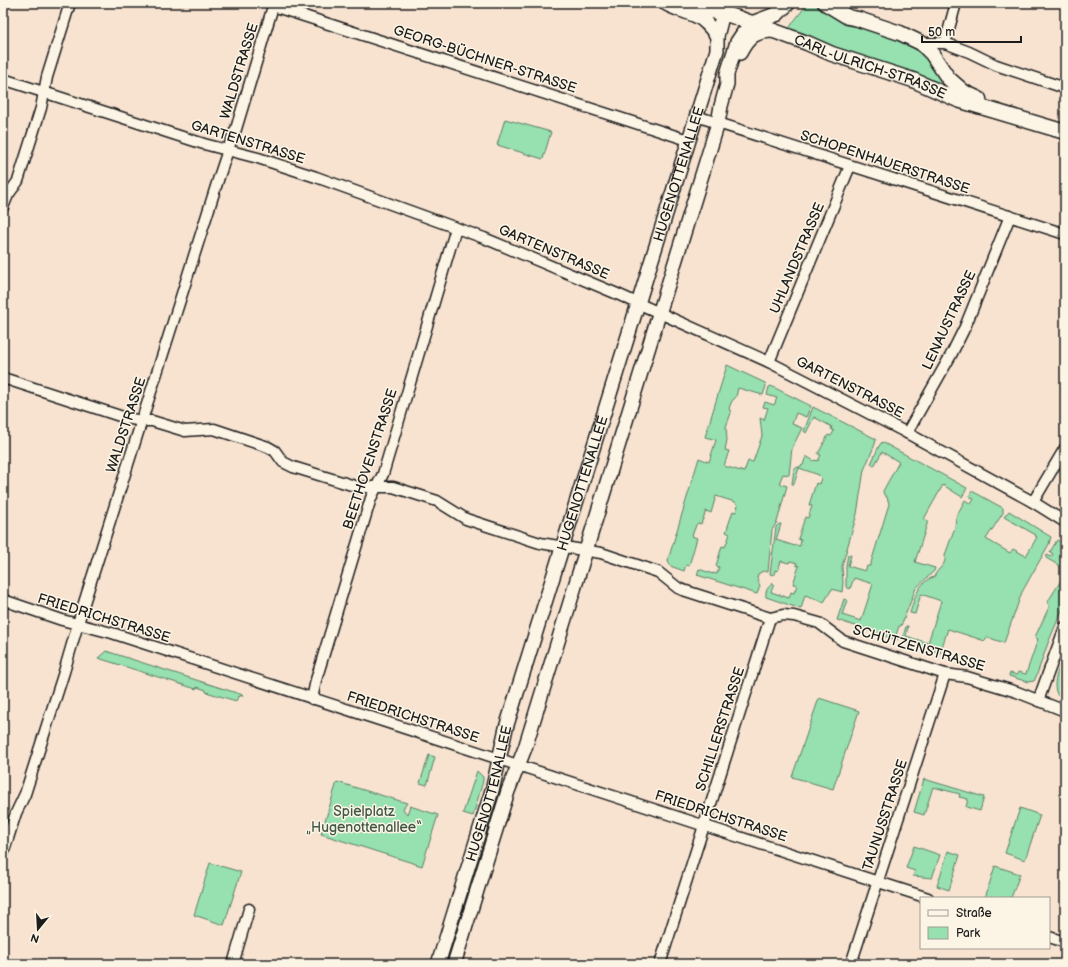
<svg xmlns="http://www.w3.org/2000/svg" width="1068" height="967" font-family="'Balsamiq Sans',sans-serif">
  <rect width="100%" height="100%" fill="#f8e3d1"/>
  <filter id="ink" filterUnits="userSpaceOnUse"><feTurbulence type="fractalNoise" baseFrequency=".025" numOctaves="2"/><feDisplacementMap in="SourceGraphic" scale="8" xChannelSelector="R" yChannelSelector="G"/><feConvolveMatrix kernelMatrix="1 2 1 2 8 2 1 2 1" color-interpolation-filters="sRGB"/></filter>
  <g filter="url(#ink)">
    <g fill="#97e0af" stroke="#5a7e66">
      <path d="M807,3H820L849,22L862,28L904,42L911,46L926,57L941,79L940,81L937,83L821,44L789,29C794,19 802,13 807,3Z"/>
      <polygon points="505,119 551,132 543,159 497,145"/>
      <polygon points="727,365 765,383 766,386 763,395 738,388 736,397 732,401 729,408 731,413 726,427 727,440 725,450 729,451 724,466 744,472 748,461 753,462 762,436 760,418 764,420 768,408 763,407 765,402 774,405 777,398 767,395 769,387 771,386 811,406 806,417 796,413 792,424 802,428 792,448 789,475 783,474 780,481 781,484 787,486 777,522 772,530 768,572 763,571 758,574 757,578 760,586 757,594 697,575 699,569 713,574 713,573 717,574 719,567 716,566 722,546 725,547 730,534 726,532 733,511 736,512 738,505 735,502 716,496 711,513 706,511 701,524 698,523 696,525 692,536 697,538 689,566 686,565 684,571 670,566 668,560 699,458 709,462 716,440 705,437"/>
      <path d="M813,407L876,439L875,444L864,470L857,514L842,566L843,583L842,592L832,589L824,602L805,595L801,609L766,597C765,591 768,587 773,583L774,584L771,592L789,598L791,592L794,593L797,585L793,584L799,566L796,565L797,563L790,561L789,563L781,561L778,571L775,570L774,575L770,574L776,527L779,524H781L776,540L795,546L796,545L800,546L801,540L798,539L805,517L808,518L812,506L809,505L816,483L819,484L821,478L819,476V475L799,468L794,484H792L794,469L803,465L806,456L814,461L815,460L818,461L821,455L818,454L828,435L831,436L834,431L831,429L832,427L814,417L806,433L804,431Z"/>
      <polygon points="882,442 967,488 962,497 943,485 924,519 928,521 915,562 935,568 934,571 916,588 901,626 899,626 896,635 898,636 897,640 837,620 844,599 847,600 842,615 861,621 873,584 854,578 850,589 846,587 846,565 848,555 851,555 848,566 865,571 867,566 870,566 889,504 887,497 884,495 883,491 899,462 882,452 874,466 871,464 879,446"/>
      <path d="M972,491L1003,508V513L986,539L1010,553L1013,549L1026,556L1037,537L1035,536L1036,535L1004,517L1009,511L1051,537L1049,544L1022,592L1004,643L987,637L985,641L948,629L940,653L902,641L906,626H908L906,636L928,643L941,601L921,594L915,614L910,613C914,599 919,581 934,577C937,568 947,566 945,555L955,527L956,517L965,500L971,504L974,499L969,496Z"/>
      <polygon points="1057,540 1065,545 1065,569 1046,558 1047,555 1051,557 1053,554 1050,552"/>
      <polygon points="1065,574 1065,603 1048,643 1036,677 1034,681 1028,682 1009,676 1010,673 1017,675 1018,672 1026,674 1038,639 1035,637 1050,605 1047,603"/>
      <polygon points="106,651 243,695 238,697 236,701 206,692 206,690 197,687 196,689 98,658"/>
      <path d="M1065,653V702C1046,691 1059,669 1065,653Z"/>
      <polygon points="819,698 859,711 833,789 792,777"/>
      <polygon points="429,755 435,757 427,785 420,783"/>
      <polygon points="477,771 483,777 483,781 473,816 463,813"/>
      <polygon points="924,779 984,797 980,811 966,807 968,799 959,797 960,794 933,787 924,815 914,812"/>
      <polygon points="337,782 407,803 403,809 407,814 410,806 438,815 422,866 321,834"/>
      <polygon points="498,792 502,793 449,964 445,964"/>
      <polygon points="1020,808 1040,815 1025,860 1005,853"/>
      <polygon points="914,846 940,855 932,878 913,876 915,871 906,868"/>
      <polygon points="948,851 960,855 949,890 937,886"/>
      <polygon points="210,863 241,872 224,925 194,915"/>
      <polygon points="995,866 1020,874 1011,898 985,898"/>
    </g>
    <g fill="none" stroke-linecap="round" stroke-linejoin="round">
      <defs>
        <g id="minor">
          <polyline points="273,6 688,140"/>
          <polyline points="921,43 945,43 969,52 996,65 1065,88"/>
          <polyline points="945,43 956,3"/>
          <polyline points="3,79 204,144 258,158 316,177 484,238 615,293 769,362 814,385 907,433 1033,502 1065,522"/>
          <polyline points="696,116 1065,234"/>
          <polyline points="3,207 8,195 18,181 41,108 47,77 70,3"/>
          <polyline points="769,362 850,166"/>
          <polyline points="3,378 126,418 142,421 152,421 185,431 214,429 268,447 275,451 283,462 293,467 358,487 393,487 437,501 466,519 540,543 601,553 658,572 678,588 683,590 770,618 783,615 794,616 819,623 843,641 945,674 967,677 1017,692 1065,711"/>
          <polyline points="907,433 951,355 965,327 1010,216"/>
          <polyline points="1033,502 1065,448"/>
          <path d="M3,600L62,620L112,633C384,723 656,810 928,898"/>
          <polyline points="312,699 316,680 371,498 383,474 456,228"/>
          <polyline points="1038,701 1065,627"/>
          <polyline points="3,854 16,813 25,794 64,672 84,603 219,177 233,135 236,129 274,3"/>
          <polyline points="1049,937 1065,942"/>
          <polyline points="233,964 249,909"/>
          <polyline points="660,964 770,618"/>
          <polyline points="851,964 945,674"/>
        </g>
        <g id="tertiary">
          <path d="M665,3C674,9 686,11 696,16C705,20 711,28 717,36"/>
          <path d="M740,53C749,36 756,31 774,31"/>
          <path id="s1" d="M438,964L493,787L506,728L717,50V36L723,13L722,3"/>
          <polyline points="454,964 508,791 525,748 718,123 721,106 727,84 727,74 737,42 743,33 753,23"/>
        </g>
        <g id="secondary">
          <path id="s2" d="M676,3L692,8L723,13L741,19L807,43L832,54L913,80L958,100L1065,132"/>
          <polyline points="825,3 848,17 858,19 900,33 921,43 932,54 948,78 964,92 979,99"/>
          <polyline points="753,23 777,14 788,3"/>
        </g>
      </defs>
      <use href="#minor" stroke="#1c1c1c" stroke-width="13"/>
      <use href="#tertiary" stroke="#1c1c1c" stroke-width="16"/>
      <use href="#secondary" stroke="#1c1c1c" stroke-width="17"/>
      <use href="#minor" stroke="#fcf5e5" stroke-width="10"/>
      <use href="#tertiary" stroke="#fcf5e5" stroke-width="13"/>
      <use href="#secondary" stroke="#fcf5e5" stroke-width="14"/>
    </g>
  </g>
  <g text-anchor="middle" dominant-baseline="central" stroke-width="3" stroke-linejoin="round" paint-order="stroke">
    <g font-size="14" fill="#1c1c1c" stroke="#fcf5e5">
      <text transform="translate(485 59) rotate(18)">GEORG-BÜCHNER-STRASSE</text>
      <text stroke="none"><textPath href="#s2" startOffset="205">CARL-ULRICH-STRASSE</textPath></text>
      <text transform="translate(239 71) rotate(-73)">WALDSTRASSE</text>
      <text transform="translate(248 142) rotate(17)">GARTENSTRASSE</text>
      <text transform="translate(885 162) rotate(18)">SCHOPENHAUERSTRASSE</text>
      <text stroke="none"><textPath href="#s1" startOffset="826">HUGENOTTENALLEE</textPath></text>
      <text transform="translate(554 252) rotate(23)">GARTENSTRASSE</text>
      <text transform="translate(797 258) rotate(-67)">UHLANDSTRASSE</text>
      <text transform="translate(949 320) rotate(-65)">LENAUSTRASSE</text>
      <text transform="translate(850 387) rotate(27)">GARTENSTRASSE</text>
      <text transform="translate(126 425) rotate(-72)">WALDSTRASSE</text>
      <text transform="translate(370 459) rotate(-72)">BEETHOVENSTRASSE</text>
      <text stroke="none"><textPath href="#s1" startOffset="502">HUGENOTTENALLEE</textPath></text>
      <text transform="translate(104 618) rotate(17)">FRIEDRICHSTRASSE</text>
      <text transform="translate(919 648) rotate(16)">SCHÜTZENSTRASSE</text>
      <text transform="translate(413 717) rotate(18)">FRIEDRICHSTRASSE</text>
      <text transform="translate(720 729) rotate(-72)">SCHILLERSTRASSE</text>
      <text stroke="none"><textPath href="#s1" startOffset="178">HUGENOTTENALLEE</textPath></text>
      <text transform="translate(885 815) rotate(-72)">TAUNUSSTRASSE</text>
      <text transform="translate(721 816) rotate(18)">FRIEDRICHSTRASSE</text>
    </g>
    <g font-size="14" fill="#415748" stroke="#fcf5e5">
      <text x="364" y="811">Spielplatz<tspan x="364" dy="16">„Hugenottenallee“</tspan></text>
    </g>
  </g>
  <rect width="1068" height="967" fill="none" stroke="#fcf5e5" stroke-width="16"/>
  <rect x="8" y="8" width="1052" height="951" fill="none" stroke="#1c1c1c" stroke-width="1.5" filter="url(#ink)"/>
  <rect x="920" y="897" width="130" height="52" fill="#fcf5e5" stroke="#a29e95"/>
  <rect x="928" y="910" width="20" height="6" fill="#fcf5e5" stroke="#a29e95"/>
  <text x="956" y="917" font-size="12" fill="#1c1c1c">Straße</text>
  <rect x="928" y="927" width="20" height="12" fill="#97e0af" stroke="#a29e95"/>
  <text x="956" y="937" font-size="12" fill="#1c1c1c">Park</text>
  <g transform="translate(38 929) rotate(198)" stroke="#fcf5e5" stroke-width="3" paint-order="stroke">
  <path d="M0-3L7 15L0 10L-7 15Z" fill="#1c1c1c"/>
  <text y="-6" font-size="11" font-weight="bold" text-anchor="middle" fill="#1c1c1c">N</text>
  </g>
  <path d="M922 36v6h99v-6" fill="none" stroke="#1c1c1c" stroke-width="2"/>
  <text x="928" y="36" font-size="12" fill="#1c1c1c" stroke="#fcf5e5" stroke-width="3" paint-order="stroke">50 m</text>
</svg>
